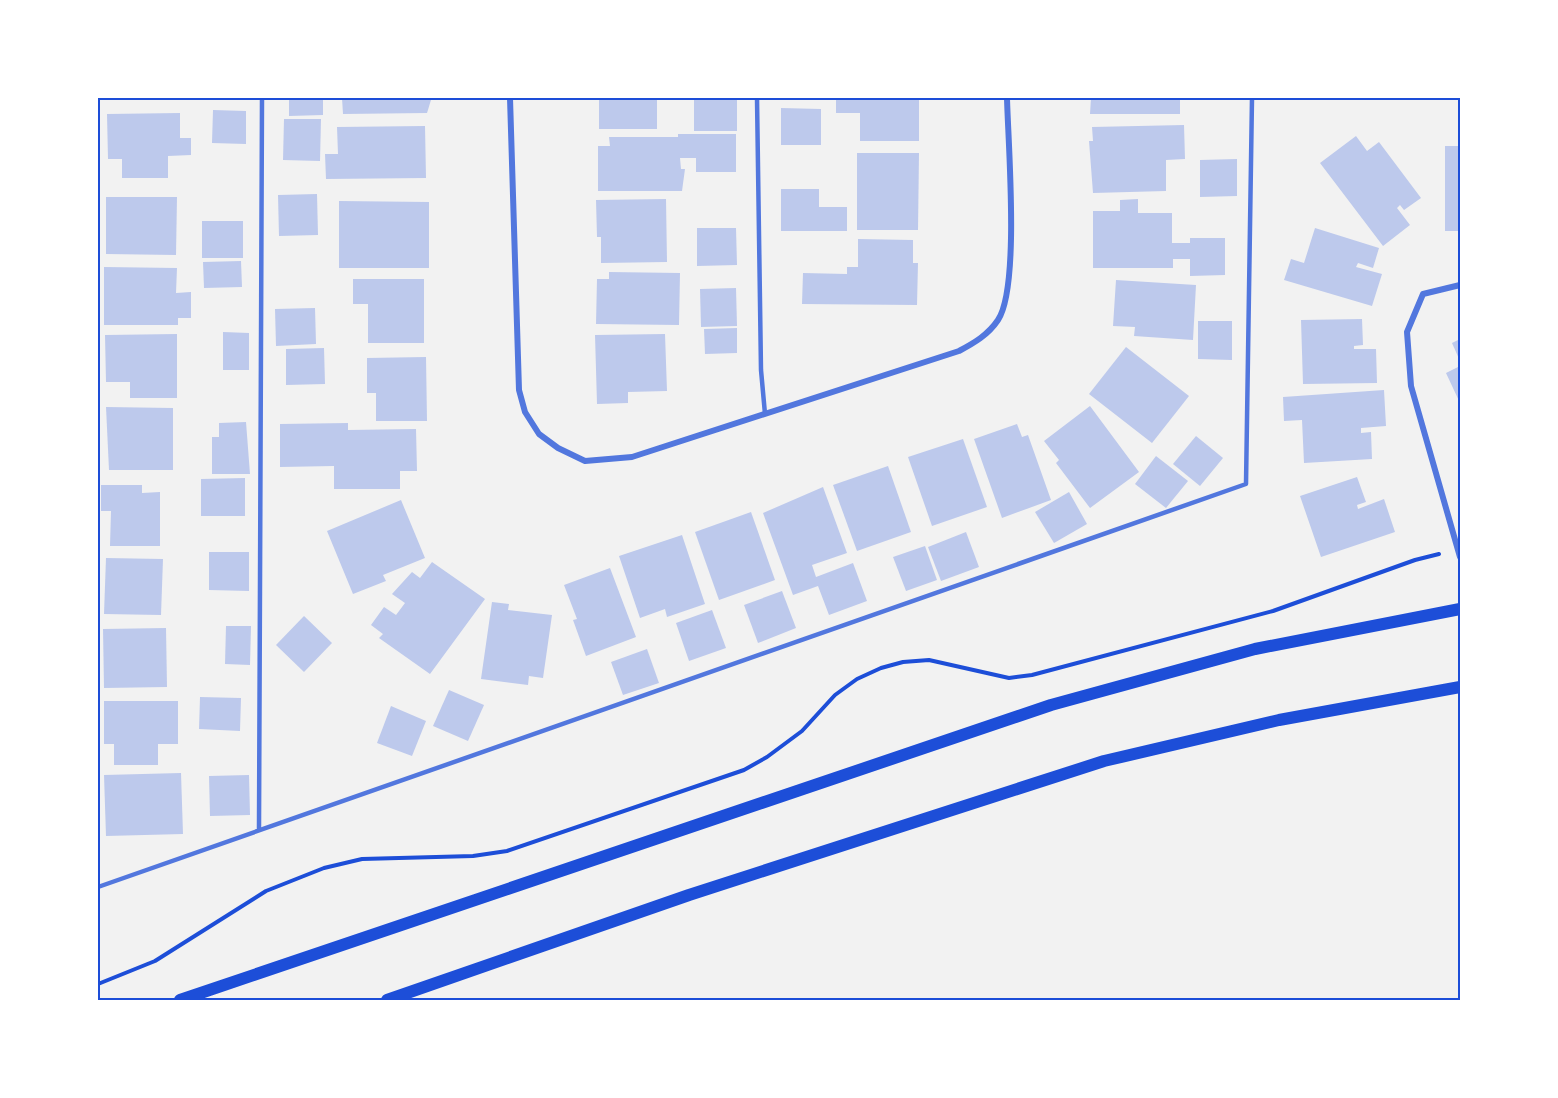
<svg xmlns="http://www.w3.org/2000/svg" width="1558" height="1098" font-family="Mulish,sans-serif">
  <rect width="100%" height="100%" fill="#f2f2f2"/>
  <g fill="#bdc9ec">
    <polygon points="289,98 323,98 323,115 289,116"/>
    <polygon points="342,98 431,98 431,100 427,113 343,114"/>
    <rect x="599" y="98" width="58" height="31"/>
    <rect x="694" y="98" width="43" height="33"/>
    <polygon points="836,98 919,98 919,141 860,141 860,113 836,113"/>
    <polygon points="1091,98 1180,98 1180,114 1090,114"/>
    <polygon points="781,108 821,109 821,145 781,145"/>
    <polygon points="213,110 246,111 246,144 212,143"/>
    <polygon points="180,113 180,138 191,138 191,155 168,156 168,178 122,178 122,159 108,159 107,114"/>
    <polygon points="284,119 321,119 320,161 283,160"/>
    <polygon points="1184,125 1185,159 1166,160 1166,191 1093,193 1089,141 1093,141 1092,127"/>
    <polygon points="425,126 426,178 326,179 325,154 338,154 337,127"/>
    <polygon points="678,134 736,134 736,172 696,172 696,158 680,158 681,169 685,169 682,191 598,191 598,146 610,146 609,137 678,137"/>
    <polygon points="1356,136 1367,151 1379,142 1421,198 1404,210 1400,205 1397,208 1410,225 1383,246 1320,163"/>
    <rect x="1445" y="146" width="15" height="85"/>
    <polygon points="857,153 919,153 918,230 857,230"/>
    <polygon points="1237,159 1237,196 1200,197 1200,160"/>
    <polygon points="781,189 819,189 819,207 847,207 847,231 781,231"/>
    <polygon points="317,194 318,235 279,236 278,195"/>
    <polygon points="106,197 177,197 176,255 106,254"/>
    <polygon points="666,199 667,262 601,263 601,237 597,237 596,200"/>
    <polygon points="1138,199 1138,213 1172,213 1172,243 1190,243 1190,238 1225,238 1225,275 1190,276 1190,259 1173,259 1173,268 1093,268 1093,211 1120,211 1120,200"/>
    <polygon points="339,201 429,202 429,268 339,268"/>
    <rect x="202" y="221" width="41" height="37"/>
    <polygon points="697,228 736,228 737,265 697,266"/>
    <polygon points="1315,228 1379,248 1373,268 1358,263 1356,267 1382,274 1372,306 1284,280 1291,259 1304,263"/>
    <polygon points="858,239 913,240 913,263 918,263 917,305 802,304 803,273 847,274 847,267 858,267"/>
    <polygon points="241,261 242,287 204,288 203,262"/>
    <polygon points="104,267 177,268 176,293 191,292 191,318 178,318 178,325 104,325"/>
    <polygon points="609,272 680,273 679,325 596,324 597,279 609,279"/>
    <polygon points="353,279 424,279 424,343 368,343 368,304 353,304"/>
    <polygon points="1116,280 1196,285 1193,340 1134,336 1135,327 1113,326"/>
    <polygon points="736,288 737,326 701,327 700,289"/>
    <polygon points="315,308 316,344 276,346 275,309"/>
    <polygon points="1362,319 1363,345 1354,346 1354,349 1376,349 1377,383 1303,384 1301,320"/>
    <polygon points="1198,321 1232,321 1232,360 1198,359"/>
    <polygon points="737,328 737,353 705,354 704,329"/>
    <polygon points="223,332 249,333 249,370 223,370"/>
    <polygon points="177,334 177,398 130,398 130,382 106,382 105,335"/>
    <polygon points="665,334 667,391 628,392 628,403 597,404 595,335"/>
    <polygon points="1460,339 1460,361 1452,343"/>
    <polygon points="1126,347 1189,396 1152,443 1089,394"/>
    <polygon points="324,348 325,384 286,385 286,349"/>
    <polygon points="426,357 427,421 376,421 376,393 367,393 367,358"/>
    <polygon points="1460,366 1460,403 1446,373"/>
    <polygon points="1384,390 1386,426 1361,428 1361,433 1371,432 1372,459 1304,463 1302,420 1284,421 1283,397"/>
    <polygon points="1090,406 1139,472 1090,508 1056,463 1059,460 1044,441"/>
    <polygon points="106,407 173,408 173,470 109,470"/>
    <polygon points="246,422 250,474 212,474 212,437 219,437 219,423"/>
    <polygon points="348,423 348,430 416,429 417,471 400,471 400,489 334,489 334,466 280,467 280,424"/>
    <polygon points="1017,424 1022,437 1028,435 1051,500 1002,518 974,439"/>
    <polygon points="1196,436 1223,458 1200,486 1173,464"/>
    <polygon points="963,439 987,507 932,526 908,457"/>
    <polygon points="1156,456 1188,481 1166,508 1135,484"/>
    <polygon points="888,466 911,532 857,551 833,485"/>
    <polygon points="1357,477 1366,502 1357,505 1358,509 1384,499 1395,532 1321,557 1300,496"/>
    <polygon points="245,478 245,516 201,516 201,479"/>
    <polygon points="101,485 142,485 142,493 160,492 160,546 110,546 111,511 101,511"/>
    <polygon points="823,487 847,553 812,565 816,577 853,563 867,601 829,615 818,586 793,595 763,513"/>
    <polygon points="1069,492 1087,524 1054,543 1035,512"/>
    <polygon points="401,500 425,558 383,575 386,581 353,594 327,531"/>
    <polygon points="751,512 775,580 719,600 695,532"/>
    <polygon points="966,532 979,567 941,581 928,547"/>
    <polygon points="682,535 705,604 667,617 665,609 640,618 619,556"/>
    <polygon points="925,546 937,580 906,591 893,557"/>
    <polygon points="209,552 249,552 249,591 209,590"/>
    <polygon points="106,558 163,559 161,615 104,614"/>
    <polygon points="432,562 485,599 430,674 379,638 383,634 371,625 384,607 396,615 405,603 392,594 412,572 420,578"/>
    <polygon points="610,568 636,637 586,656 573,620 577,619 564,585"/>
    <polygon points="782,591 796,628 758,643 744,605"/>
    <polygon points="492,602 509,604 508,610 552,615 543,678 529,676 528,685 481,679"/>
    <polygon points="712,610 726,648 689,661 676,623"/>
    <polygon points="304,616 332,643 304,672 276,645"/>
    <polygon points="226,626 251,626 250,665 225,664"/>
    <polygon points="166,628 167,687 104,688 103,629"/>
    <polygon points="647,649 659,683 623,695 611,662"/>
    <polygon points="449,690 484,705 468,741 433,726"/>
    <polygon points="200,697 241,698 240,731 199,729"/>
    <polygon points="104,701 178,701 178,744 158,744 158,765 114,765 114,744 104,744"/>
    <polygon points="391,706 426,721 412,756 377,743"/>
    <polygon points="181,773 183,834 106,836 104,775"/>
    <polygon points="249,775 250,815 210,816 209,776"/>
  </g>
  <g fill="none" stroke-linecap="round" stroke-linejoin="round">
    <polyline stroke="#1d4ed8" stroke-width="4" points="98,984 155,961 266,891 324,868 362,859 473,856 507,851 744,770 767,757 802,731 835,695 857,679 881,668 903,662 929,660 1009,678 1032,675 1273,611 1415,560 1439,554"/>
    <g stroke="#5277de" stroke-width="4.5">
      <polyline points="757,98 761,370 765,414"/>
      <polyline points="259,828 262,98"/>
      <polyline points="98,887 1246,484 1252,98"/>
    </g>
    <g stroke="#5277de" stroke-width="6">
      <path d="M510,98L519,390L525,412L539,434L558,448L585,461L632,457L959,351C974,343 988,335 998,320C1020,287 1008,143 1007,98"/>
      <polyline points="1460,285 1423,294 1407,332 1411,386 1460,557"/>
    </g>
    <g stroke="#1d4ed8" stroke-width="12">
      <polyline points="180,1000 1051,705 1255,649 1460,609"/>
      <polyline points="387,1000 689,895 1104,761 1279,720 1460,687"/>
    </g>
  </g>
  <rect width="1558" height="1098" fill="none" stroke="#ffffff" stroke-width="198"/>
  <rect x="99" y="99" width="1360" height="900" fill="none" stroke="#1d4ed8" stroke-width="2"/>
</svg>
